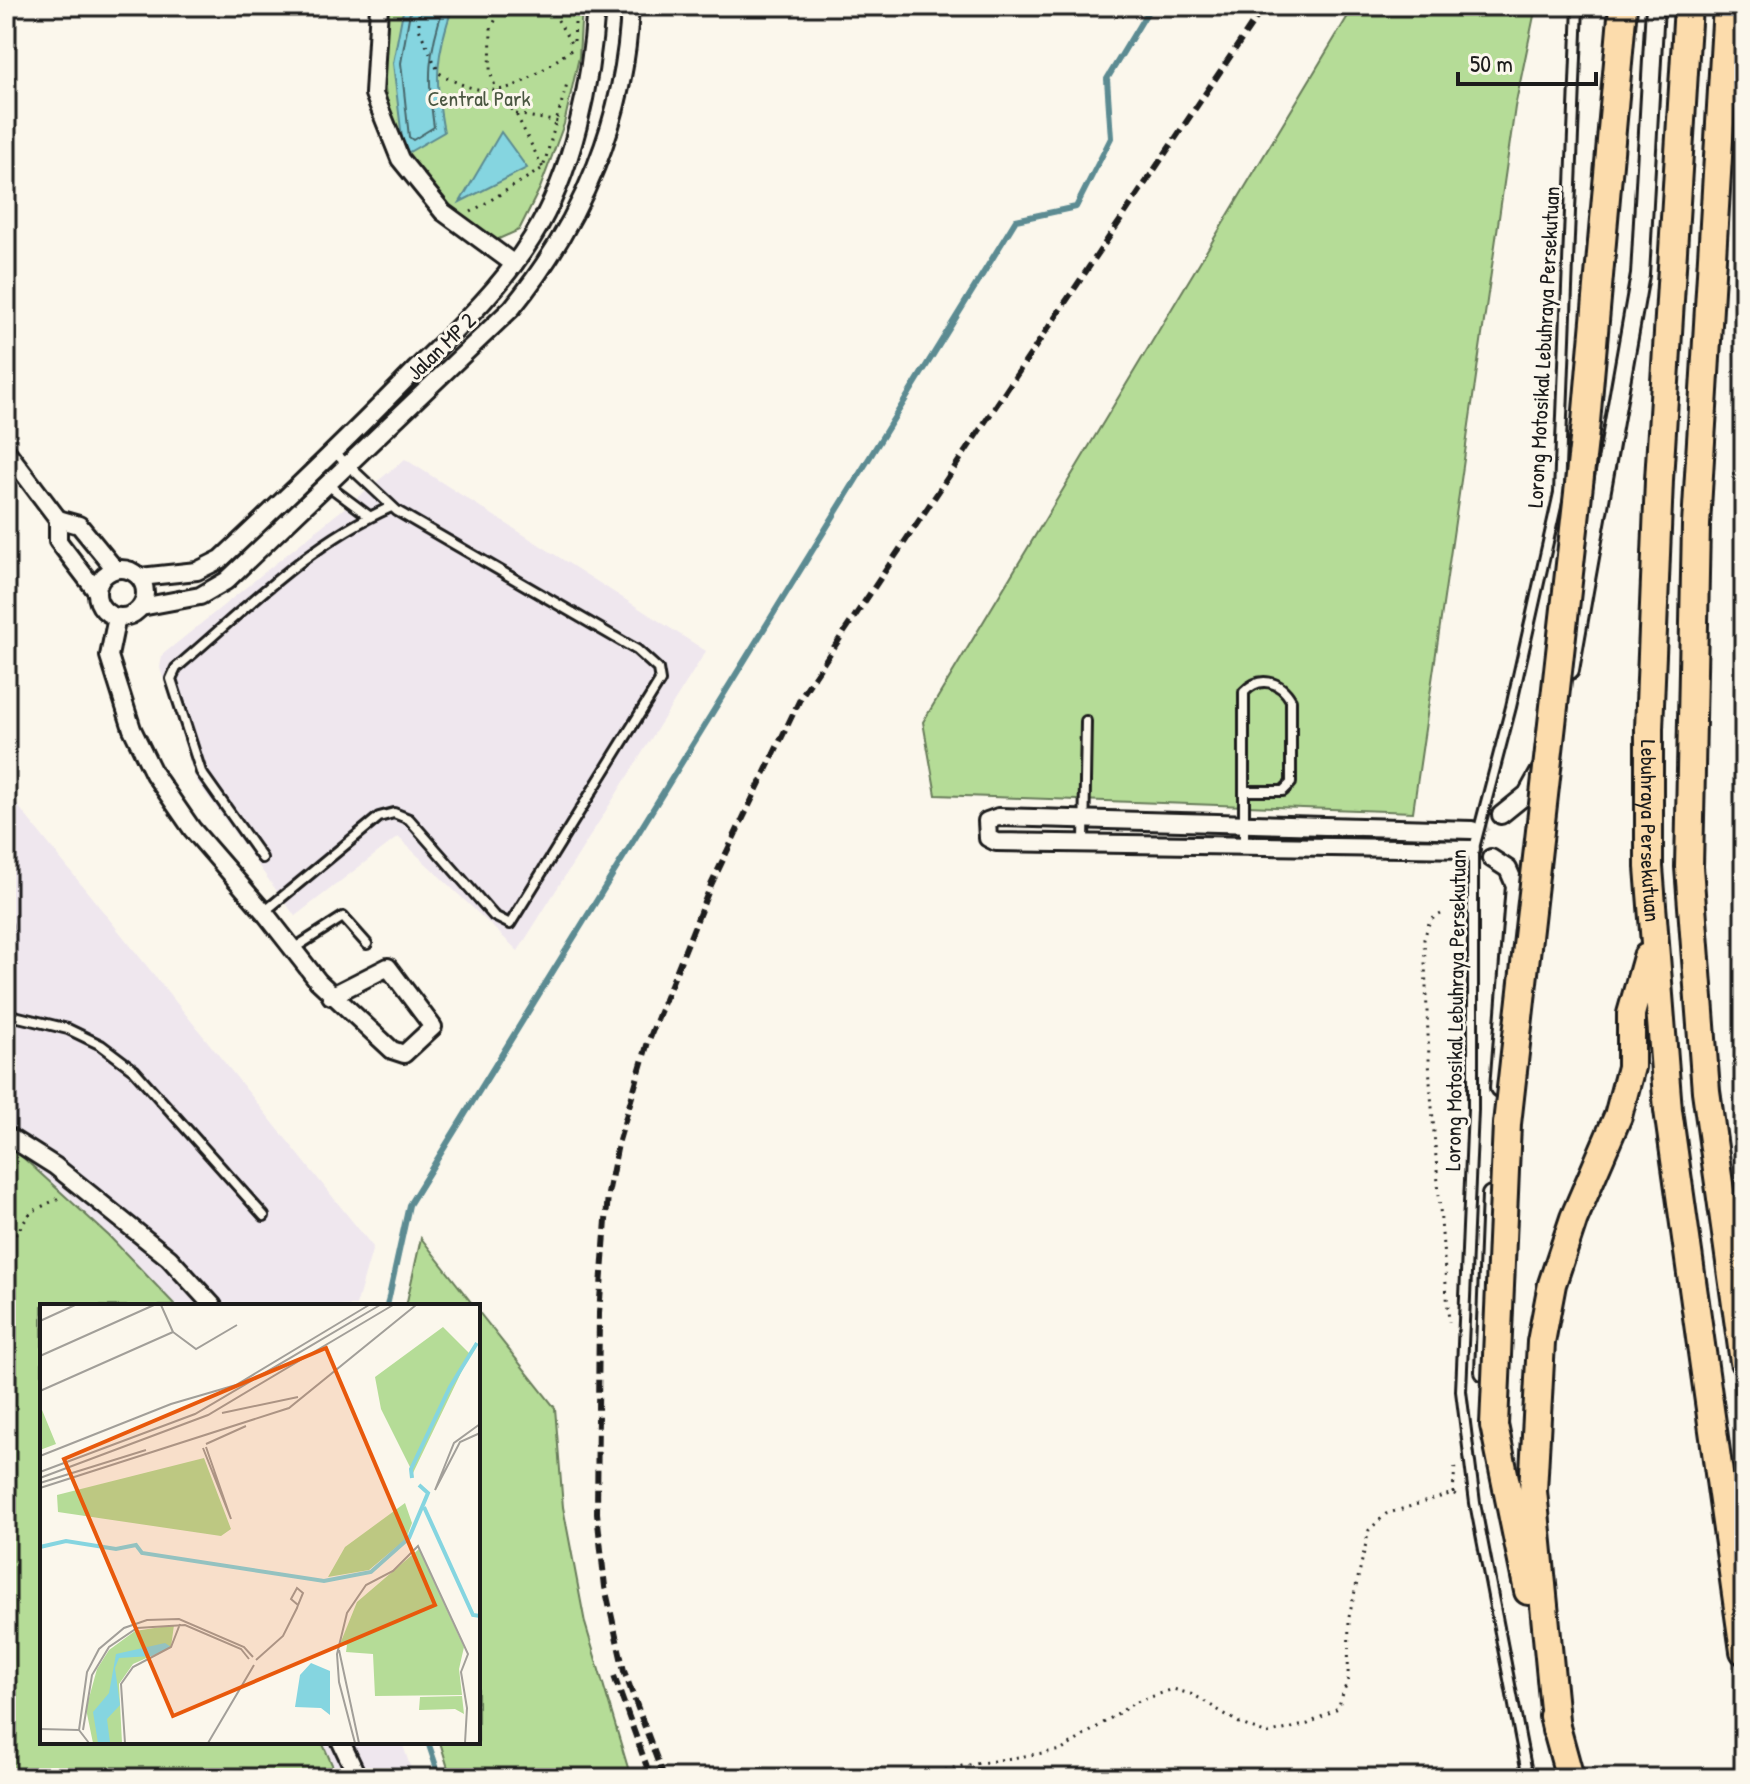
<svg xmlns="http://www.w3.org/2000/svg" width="1750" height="1784" font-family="'Patrick Hand',sans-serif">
  <rect width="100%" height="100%" fill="#fbf7ec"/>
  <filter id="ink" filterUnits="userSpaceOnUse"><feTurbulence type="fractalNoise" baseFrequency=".0125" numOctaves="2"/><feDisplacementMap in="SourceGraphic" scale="16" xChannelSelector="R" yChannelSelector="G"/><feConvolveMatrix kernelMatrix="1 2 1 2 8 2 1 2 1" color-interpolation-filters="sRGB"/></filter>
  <g filter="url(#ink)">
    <g fill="#efe7ee">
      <polygon points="405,459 706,651 518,951 398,837 295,916 196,780 160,668 162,655"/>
      <polygon points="6,791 373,1247 356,1306 42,1306 42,1742 402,1742 414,1778 6,1778"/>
    </g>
    <g fill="#b5dc97" stroke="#687c5a" stroke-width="2">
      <path d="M387,6H582L579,57L564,124L540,188L519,230L494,241C474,226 447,211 430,192C387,143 375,70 387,6Z"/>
      <polygon points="1354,6 1536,6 1515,107 1413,812 936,795 923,722"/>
      <polygon points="7,1143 109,1236 176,1306 42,1306 42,1742 322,1742 338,1778 6,1778"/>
      <polygon points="421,1238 474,1306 406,1306"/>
      <polygon points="478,1311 555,1408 563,1507 585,1623 631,1778 451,1778 440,1742 478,1742"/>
    </g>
    <g fill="#85d5e0" stroke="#5b8b92" stroke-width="2">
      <path d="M404,6H453C436,54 434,82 444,132L404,155L393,63Z"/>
      <polygon points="501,132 527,168 460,202"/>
    </g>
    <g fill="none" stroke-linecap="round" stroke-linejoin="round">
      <path stroke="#46666a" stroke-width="2" d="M411,6L401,63L409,137L413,140L434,127C427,79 428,53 444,6"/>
      <g stroke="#5b8b92" stroke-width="6">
        <polyline points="387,1306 409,1205 1016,220 1076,207 1111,138 1107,79 1151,6"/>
        <polyline points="428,1742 440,1778"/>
      </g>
      <polyline stroke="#dad6cd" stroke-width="16" stroke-dasharray="16 8" stroke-linecap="butt" points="1472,830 1501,815"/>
      <defs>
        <g id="service">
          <polyline points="325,483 369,516"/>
          <polyline points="1084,843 1086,721"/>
          <path d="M1244,844V692C1260,675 1280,681 1291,700V783L1283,791H1245"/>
          <path d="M262,858L201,772L171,679L176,668C243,611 309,543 391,507"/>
          <polyline points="264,912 379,817 394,813 409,819 494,916 510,924 660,681 658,669 637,650 397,511 333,451"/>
          <polyline points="6,925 6,976"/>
          <polyline points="293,949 343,917 367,944"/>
          <polyline points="6,1014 68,1029 101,1045 134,1070 264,1216"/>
          <polyline points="1528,1778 1475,1503 1461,1391 1473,1110 1473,852 1511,707 1559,493 1578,6"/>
        </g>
        <g id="minor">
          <polyline points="379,6 374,94 400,159 443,212 514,264"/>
          <polyline points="6,450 58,519 58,541 97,592"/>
          <polyline points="58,519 79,525 115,569"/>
          <circle cx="121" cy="593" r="24"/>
          <path d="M140,577L197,571L221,559C287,497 353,434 416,369C458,328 501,288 532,238C574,171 591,83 596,6"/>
          <path d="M141,607L200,596L226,581L512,308C582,222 626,118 630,6"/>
          <polyline points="117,617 109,656 132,729 154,774 192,829 264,912 318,981 392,1050 404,1054 433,1027 388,967 331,996"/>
          <polyline points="1570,670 1640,275 1655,6"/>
          <polyline points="1501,815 1527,794 1541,769"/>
          <polyline points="1471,849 996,842 988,838 987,821 998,817 1472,830"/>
          <polyline points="1491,858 1508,869 1515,885 1499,1088"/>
          <polyline points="6,1135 55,1166 169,1258 213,1306"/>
          <polyline points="1484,1372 1491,1195"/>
          <polyline points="341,1742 358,1778"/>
        </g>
        <g id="trunk">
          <path id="s1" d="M1688,6L1659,480L1649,729V867L1668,1110L1744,1651"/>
          <polyline points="1727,6 1696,525 1689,867 1706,1091 1744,1362"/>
          <polyline points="1494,1425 1528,1591"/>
          <polyline points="1553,1716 1570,1778"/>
          <polyline points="1556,1730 1533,1491 1541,1342 1552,1284 1574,1218 1618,1116 1631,1067 1631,1014 1647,957"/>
        </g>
      </defs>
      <use href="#service" stroke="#1c1c1c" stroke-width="14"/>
      <use href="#minor" stroke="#1c1c1c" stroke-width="22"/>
      <use href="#trunk" stroke="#1c1c1c" stroke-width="32"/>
      <g stroke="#1c1c1c" stroke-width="3" stroke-dasharray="2 6" stroke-linecap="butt">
        <path d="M419,6V29L439,73C499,109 523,83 574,48"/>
        <polyline points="502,6 491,29 490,72 497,92 516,114 543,168"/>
        <polyline points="550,6 573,47"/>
        <polyline points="574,41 576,6"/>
        <polyline points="516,114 559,122"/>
        <polyline points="471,212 543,168 568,80"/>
        <polyline points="1441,914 1430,920 1424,939 1430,1082 1449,1322"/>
        <polyline points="6,1248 31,1212 63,1196"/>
        <polyline points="1453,1493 1455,1465"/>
        <polyline points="914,1778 962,1766 1062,1750 1134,1703 1173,1689 1194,1695 1241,1724 1267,1734 1308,1724 1338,1708 1348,1679 1349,1617 1369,1530 1386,1514 1453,1493 1460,1498"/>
      </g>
      <use href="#service" stroke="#fbf7ec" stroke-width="8"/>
      <use href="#minor" stroke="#fbf7ec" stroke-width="16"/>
      <use href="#trunk" stroke="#fcdcac" stroke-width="26"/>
      <g stroke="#1c1c1c" stroke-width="6" stroke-dasharray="12 6" stroke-linecap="butt">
        <polyline points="614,1676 651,1778"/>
        <polyline points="664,1778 624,1671 605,1587 597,1513 599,1313 608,1194 618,1144 648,1042 711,885 802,695 1264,6"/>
      </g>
      <defs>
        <polyline id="trunk-bridge" points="1494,1425 1507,1124 1586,422 1623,6"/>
      </defs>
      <use href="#trunk-bridge" stroke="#1c1c1c" stroke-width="32" stroke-linecap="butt"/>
      <use href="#trunk-bridge" stroke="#fcdcac" stroke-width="26"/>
    </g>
  </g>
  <g text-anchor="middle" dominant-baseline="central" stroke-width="6" stroke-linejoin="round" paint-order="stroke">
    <g font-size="22" fill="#4a5641" stroke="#fbf7ec">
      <text x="479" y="98">Central Park</text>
    </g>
    <g font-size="22" fill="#1c1c1c" stroke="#fbf7ec">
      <text transform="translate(441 346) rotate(-44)">Jalan MP 2</text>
      <text transform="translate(1543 347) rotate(-87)">Lorong Motosikal Lebuhraya Persekutuan</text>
      <text stroke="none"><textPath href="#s1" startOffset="826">Lebuhraya Persekutuan</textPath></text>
      <text transform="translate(1455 1010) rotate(-89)">Lorong Motosikal Lebuhraya Persekutuan</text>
    </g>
  </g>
  <g transform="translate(40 1304)">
    <rect width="440" height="440" fill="#fbf7ec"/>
    <path d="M403,23L430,50L373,169L341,105L335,73ZM0,101L16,140L0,146ZM164,154L191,225L181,232L18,208L17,191ZM365,199L372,219L366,235L329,266L288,273L305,243ZM379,245L424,343L419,365L422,391L335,392L333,350L306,348L307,341L300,340L317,298ZM134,321L131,343L93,360L79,380L82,439H53L46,405L57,365L69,346L95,327ZM422,392L424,410L415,405L379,406L380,393Z" fill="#b5dc97"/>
    <path d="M125,339L131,343L112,352L79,354L75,364L80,401L67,415L70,439H58L53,408L69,389L76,350ZM271,359L290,367V411L281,404L255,403L260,371Z" fill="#85d5e0"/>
    <path fill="none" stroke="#85d5e0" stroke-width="4" d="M372,174L371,165L410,83L437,39M384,203L433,311L440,312M0,243L26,237L76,245L96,241L102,249L284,277L331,268L369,234L388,189L379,181"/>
    <path fill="none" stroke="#a29f99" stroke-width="2" d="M121,1L133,28M0,17L35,1M133,28L156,45L197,21M0,52L114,1M0,87L133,28M182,109L258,93M440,120L414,139L395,186L420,138L440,129M166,140L206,122M166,143L191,215M163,144L191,215M0,152L131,100L196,81L329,1M0,168L155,110L340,1M0,174L168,111L353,1M0,179L106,146M0,184L249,104L376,1M299,346L319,439M216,356L243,332L257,304L258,301L263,289L257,284L251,295L258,301M0,425L39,426M43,426L52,371L69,343L97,324L145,321L201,345L209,355M49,439L39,426L47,368L59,345L84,324L107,316L139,315L204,343L213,353M85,439L81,380L93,363L131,343L140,320M168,439L214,361M315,439L299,378L297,350L307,309L326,281L353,267L378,242L428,350L421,368L427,404L425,439"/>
    <path fill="#e8590c" fill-opacity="0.15" stroke="#e8590c" stroke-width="4" d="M286,44L395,301L133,412L24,155Z"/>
    <rect width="440" height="440" fill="none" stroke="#1c1c1c" stroke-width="4"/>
  </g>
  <rect width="1750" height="1784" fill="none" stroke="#fbf7ec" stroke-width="32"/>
  <rect x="16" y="16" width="1718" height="1752" fill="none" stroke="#1c1c1c" stroke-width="3" filter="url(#ink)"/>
  <path d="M1458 72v12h138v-12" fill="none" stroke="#1c1c1c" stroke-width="4"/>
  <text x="1470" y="72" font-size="24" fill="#1c1c1c" stroke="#fbf7ec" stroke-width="6" paint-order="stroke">50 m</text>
</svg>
